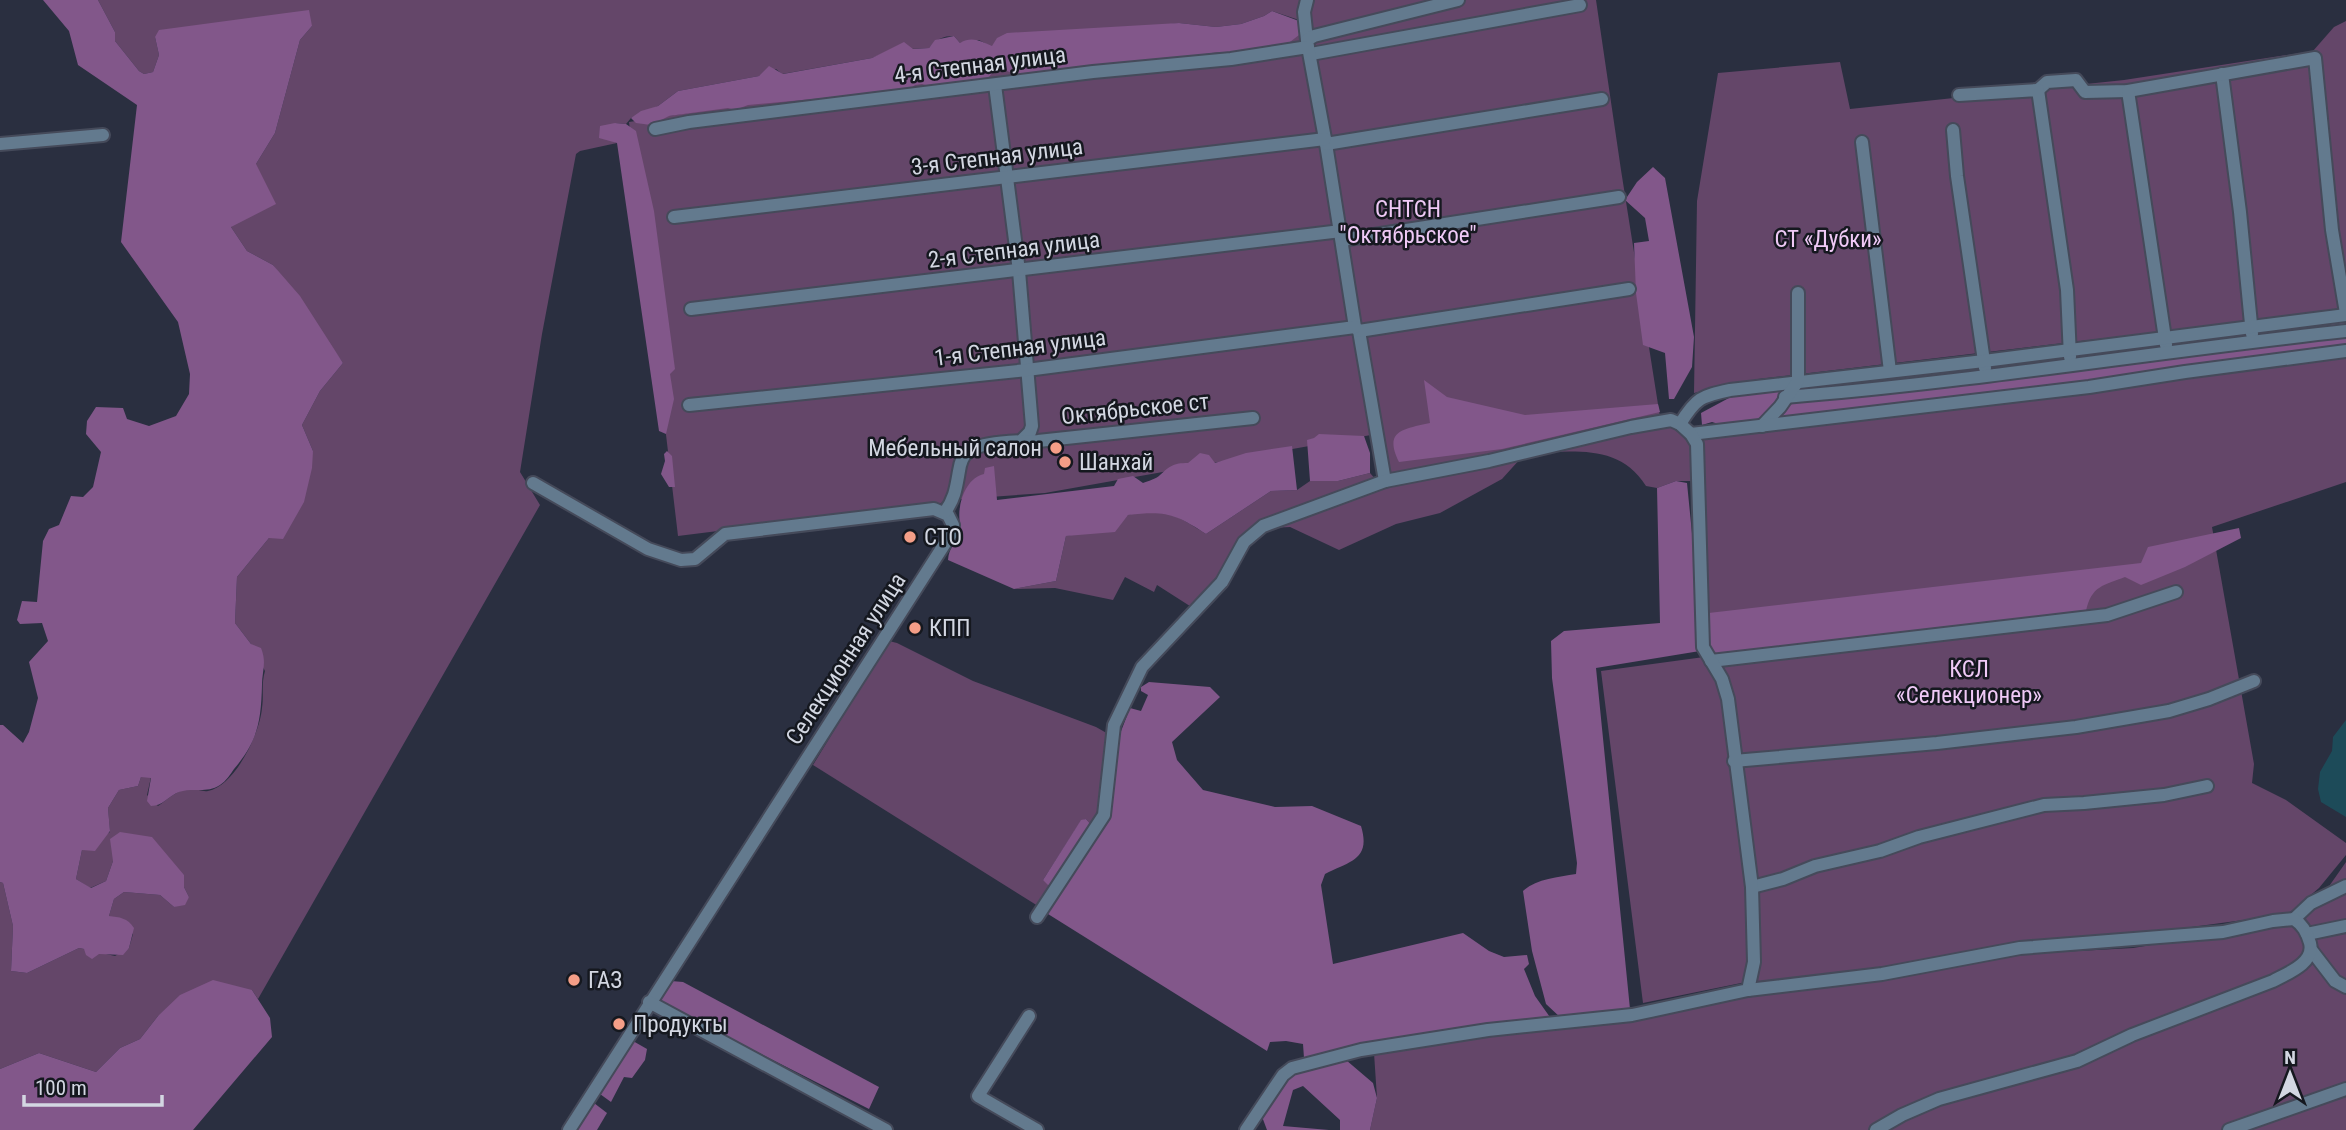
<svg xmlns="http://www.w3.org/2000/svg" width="2346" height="1130" font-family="'Roboto Condensed',sans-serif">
  <rect width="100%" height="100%" fill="#2a2f40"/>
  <g fill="#644669">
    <path d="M98,0H1596L1621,170L1660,417L1381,480L1371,435L1045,493L948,500L934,506L903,508L678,536L629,122L966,70L1301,34L1299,20L1272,11L1264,16L1241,24L1216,27L1179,23L992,47L979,40L960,43L954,36C943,36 936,39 929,48L892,50L872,58L782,74L776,69L759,76L678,91L658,106L631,118L626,124L615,123L610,140L617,143L580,151L576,154L542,334L520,472L540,505L258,999L252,990L158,1016L140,1039L120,1048L96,1072L39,1053L0,1069V882L3,883L13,926L11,971L27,973L79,948L115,956L129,948L133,934L109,916L114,899L124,892L160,895L174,907L189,897L184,887V875L113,861L106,881L90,888L76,879L82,850L110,832L108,808L119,790L138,786L141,777H151L147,795L158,806C168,799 179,788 191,789C197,789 203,792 208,791C235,786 260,733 262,708C264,695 261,684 265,671L251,644L235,623L237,577L269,538L313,451L302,425L320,391L343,363L273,265L247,251L231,227L256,164L275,133L300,40L312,26L155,37L159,55L153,72L144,74L139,71L115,41V32Z"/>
    <polygon points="2346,21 2346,310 1758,379 1694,393 1697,201 1718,73 1840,62 1850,109 2124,80 2313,51 2334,27"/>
    <polygon points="2346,347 2346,482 2212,527 2254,764 2252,783 2286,800 2346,843 2346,855 2319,888 2288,914 1871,970 1741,983 1643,1003 1601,671 1704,657 1698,437"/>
    <path d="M1671,424C1696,433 1694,459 1695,481H1676L1657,488L1646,486C1622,449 1588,451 1548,452Z"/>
    <polygon points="1521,458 1502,479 1440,513 1396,524 1339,550 1290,527 1269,528 1386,485"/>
    <path d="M1370,473L1377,481L1262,524L1220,581L1193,608L1157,585L1154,592L1125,577L1113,600L1055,588L1014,589L1056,581L1066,536C1096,531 1131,507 1161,511C1176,514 1193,526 1206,534L1271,491L1297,490L1310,481H1338Z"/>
    <polygon points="889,641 897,643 973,681 1096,727 1110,735 1096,817 1093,827 1086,819 1081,821 1043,880 1056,883 1038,906 813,765"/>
    <polygon points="2346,862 2346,1130 1370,1130 1377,1098 1374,1053 1491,1036 1633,1022 1751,995 1882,980 2022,954 2133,948 2290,922 2325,892"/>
  </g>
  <g fill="#82578a">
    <path d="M43,0H98L115,32V41L139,71L144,74L153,72L159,55L155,37L159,30L309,10L312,26L300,40L275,133L256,164L276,204L231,227L247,251L273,265L300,296L343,363L320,391L302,425L313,451L312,468L304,502L283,539L269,538L237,577L235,623L251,644L261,648C267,663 262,671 262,685C261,721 258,741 234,769C230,775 226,781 220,785C206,794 194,787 179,792C168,796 163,806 151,806L147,801L151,778L141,777L138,786L119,790L108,808L110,831L95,851L82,850L76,879L91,888L106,881L113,861L110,839L120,832L152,837L184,875V887L189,897L185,905L174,907L160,895L124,892L114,899L109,916C119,917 128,918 134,928L129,948L123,955L99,954L92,959L86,955L84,949L79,948L27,973L11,971L13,926L3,883L0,882V725H3L23,743L29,732L38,698L29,662L48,641L42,623L20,624L17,620L22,601L37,602L43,541L49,529L59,525L71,496L83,497L93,487L101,452L86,434L87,421L96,407L123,408L127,419L149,426L176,416L189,394L190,374L178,322L121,242L137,105L78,65L69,31Z"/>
    <path d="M1272,11L1299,21V35L1286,45L1239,55L1218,52L1173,59H1154L1018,76L1005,70H995L987,79L939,89L922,84L915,85L909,90L748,105L735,110L728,108L669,116L651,125L636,123L631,118L641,111L658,106L678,91L759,76L769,66L783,74L872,58L904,42L913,49L929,48L935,40L954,36L960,43C972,36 980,41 992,46L997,38L1007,33L1179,23L1216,27L1241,24L1264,16Z"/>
    <polygon points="615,123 626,124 636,131 654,211 675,369 670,374 674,399 666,434 659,431 617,143 599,138 600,126"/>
    <polygon points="1653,167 1665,178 1694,337 1692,367 1674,399 1669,399 1665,353 1643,345 1636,293 1634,243 1649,241 1645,218 1625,200 1637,182"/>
    <polygon points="2346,319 2346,345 2276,357 1725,426 1712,422 1702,425 1701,413 1740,392"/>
    <path d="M1424,380L1447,397L1525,415L1658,404L1660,412L1502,449L1399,462C1383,430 1404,429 1430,423Z"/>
    <polygon points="1319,434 1364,436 1370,453 1370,473 1338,481 1310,481 1307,440 1314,438"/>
    <path d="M1292,446L1297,490L1271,491L1206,534C1174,513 1165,511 1128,515L1115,532L1066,536L1056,581L1014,589L948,560C949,547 955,545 959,535C961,527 958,516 960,507C962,493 970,477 984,474L985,468L994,466L997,500L1114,486L1118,479L1133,476L1143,483C1148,481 1156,479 1160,475C1170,466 1173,463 1188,463L1200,453L1209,455L1215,463L1246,453Z"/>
    <polygon points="667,451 672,456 675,487 669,487 661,474 665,461 664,454"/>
    <path d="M1676,481L1687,483L1700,614L2141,563L2148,547L2239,528L2241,538L2185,567L2141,585L2125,577C2104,585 2091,586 2086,611L1716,655L1706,650L1596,668L1630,1009L1561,1018L1546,1004L1532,951L1523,891C1536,879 1558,877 1576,874L1577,863L1552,678L1551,641L1564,631L1660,623L1657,488Z"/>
    <path d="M1149,682L1210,687L1220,697L1172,742L1177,760L1203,790L1275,807L1312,806L1361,826C1371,859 1351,861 1325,874L1321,885L1333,964L1463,933L1489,951L1504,957L1527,955L1529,964L1524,969L1535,996L1552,1020L1314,1060L1304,1058L1303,1044L1286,1041L1270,1042L1267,1051L1048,914L1046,910L1112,807L1118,739L1130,708L1141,711L1148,695L1141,691V687Z"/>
    <polygon points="1086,819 1093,827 1056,883 1048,885 1043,880 1081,820"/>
    <polygon points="213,980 252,990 270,1018 272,1037 193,1130 0,1130 0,1069 39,1053 96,1072 120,1048 140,1039 158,1016 180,995"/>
    <polygon points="671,981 683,982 879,1087 869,1109 659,1002"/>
    <polygon points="633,1041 647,1049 645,1060 632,1078 624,1077 611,1102 600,1094"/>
    <polygon points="1346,1060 1373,1083 1377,1098 1370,1130 1340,1130 1340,1120 1303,1086 1293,1090 1283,1126 1329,1130 1267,1130 1261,1114 1293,1072"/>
    <polygon points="594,1103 607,1113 597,1130 577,1130"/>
  </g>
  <polygon fill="#1d4b59" points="2346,720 2346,817 2321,802 2318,789 2320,772 2332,751 2333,737"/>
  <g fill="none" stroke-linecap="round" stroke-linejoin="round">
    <defs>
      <g id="minor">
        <polyline points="1307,0 1304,12 1307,40"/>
        <polyline points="1308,47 1307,40 1314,36 1458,0"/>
        <polyline points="1311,54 1580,5"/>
        <polyline points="2222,74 2240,212 2252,334"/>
        <polyline points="995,85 1019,271 1032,426 1030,432 1021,441"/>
        <polyline points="2038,90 2047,82 2076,80 2085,92 2128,91 2315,58 2332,230 2346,313"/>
        <polyline points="2128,91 2166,345"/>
        <polyline points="1959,95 2038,90 2067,290 2070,357"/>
        <polyline points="655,129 689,122 1093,72 1231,59 1308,47 1326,144 1355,327 1359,331 1385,481"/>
        <polyline points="1953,130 1957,176 1985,368"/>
        <polyline points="1862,142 1890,371"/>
        <polyline points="0,144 103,135"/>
        <polyline points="1326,144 1602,99"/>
        <polyline points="674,217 1325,139"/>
        <polyline points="1342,240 1619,197"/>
        <polyline points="691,309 1341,231"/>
        <polyline points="1359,331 1629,289"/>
        <path d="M1785,397C1973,382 2159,351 2346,331"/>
        <polyline points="689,405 1027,370 1355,327"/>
        <path d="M1680,424C1696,398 1701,396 1730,390L1984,361L2346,315"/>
        <polyline points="1762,426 1780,407 1798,381 1798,293"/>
        <polyline points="1691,434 2089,387 2185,372 2346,351"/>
        <polyline points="533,483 648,549 681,560 695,559 725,534 934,509 948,515 953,525 951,534 569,1130"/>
        <path d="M945,512C955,498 956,488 959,471C960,464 962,456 968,452C980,441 1022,441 1038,441L1253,418"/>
        <polyline points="1711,661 2107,615 2176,592"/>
        <polyline points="1734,761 1937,743 2076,727 2169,711 2209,699 2254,681"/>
        <polyline points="1752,887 1783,879 1815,866 1880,851 1919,837 2044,805 2084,803 2164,795 2207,786"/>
        <polyline points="1037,917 1104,815 1114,725 1142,667 1222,582 1244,542 1263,526 1385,481 1489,461 1631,427 1671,420 1680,424 1691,434 1697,444 1703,647 1722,679 1728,699 1752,887 1754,962 1748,990 1632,1015 1488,1030 1361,1050 1292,1068 1283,1075 1246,1130"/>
        <polyline points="2294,919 2311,903 2346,886"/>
        <polyline points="2307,934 2346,926"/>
        <polyline points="2312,951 2335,981 2346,987"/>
        <path d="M1748,990L1882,974L2020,948L2223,932L2273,921L2294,919C2303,925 2307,932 2310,943C2315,963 2288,973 2273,981L2132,1035L2077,1061L1939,1099L1902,1115L1876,1130"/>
        <polyline points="649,1002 886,1130"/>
        <polyline points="1029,1016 978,1096 1037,1130"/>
        <polyline points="2229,1130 2346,1089"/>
      </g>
    </defs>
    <use href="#minor" stroke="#454a5a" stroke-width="16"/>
    <use href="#minor" stroke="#637a8e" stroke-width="12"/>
  </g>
  <g fill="#f49e87" stroke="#15181f" stroke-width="2.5">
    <circle cx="1056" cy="448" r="7"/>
    <circle cx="1065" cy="462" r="7"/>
    <circle cx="910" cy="537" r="7"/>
    <circle cx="915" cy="628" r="7"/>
    <circle cx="574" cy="980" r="7"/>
    <circle cx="619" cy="1024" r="7"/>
  </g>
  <g text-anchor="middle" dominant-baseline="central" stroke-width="5" stroke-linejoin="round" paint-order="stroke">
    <g font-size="23" fill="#d3d7e2" stroke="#15181f">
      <text transform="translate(980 65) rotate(-7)">4-я Степная улица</text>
      <text transform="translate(997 157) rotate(-7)">3-я Степная улица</text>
      <text transform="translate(1014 250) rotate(-7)">2-я Степная улица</text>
      <text transform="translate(1020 348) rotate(-7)">1-я Степная улица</text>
      <text transform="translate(1135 409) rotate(-6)">Октябрьское ст</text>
      <text transform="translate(846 659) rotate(-57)">Селекционная улица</text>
    </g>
    <g font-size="23" fill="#efc9f6" stroke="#15181f">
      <text x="1408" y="209">СНТСН<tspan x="1408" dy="26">"Октябрьское"</tspan></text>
      <text x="1828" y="239">СТ «Дубки»</text>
      <text x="1969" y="669">КСЛ<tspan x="1969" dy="26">«Селекционер»</tspan></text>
    </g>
    <g font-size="23" fill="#d3d7e2" stroke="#15181f" text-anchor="start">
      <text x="1042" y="448" text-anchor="end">Мебельный салон</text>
      <text x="1079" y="462">Шанхай</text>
      <text x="924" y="537">СТО</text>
      <text x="929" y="628">КПП</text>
      <text x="588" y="980">ГАЗ</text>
      <text x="633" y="1024">Продукты</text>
    </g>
  </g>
  <g transform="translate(2290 1074)" stroke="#15181f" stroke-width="5" paint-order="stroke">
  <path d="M0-5L12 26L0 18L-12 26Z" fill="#d3d7e2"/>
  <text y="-10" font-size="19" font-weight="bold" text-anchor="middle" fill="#d3d7e2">N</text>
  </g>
  <path d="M24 1095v10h138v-10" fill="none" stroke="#d3d7e2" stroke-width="3.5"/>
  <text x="35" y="1095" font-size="21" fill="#d3d7e2" stroke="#15181f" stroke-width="5" paint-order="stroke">100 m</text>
</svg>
